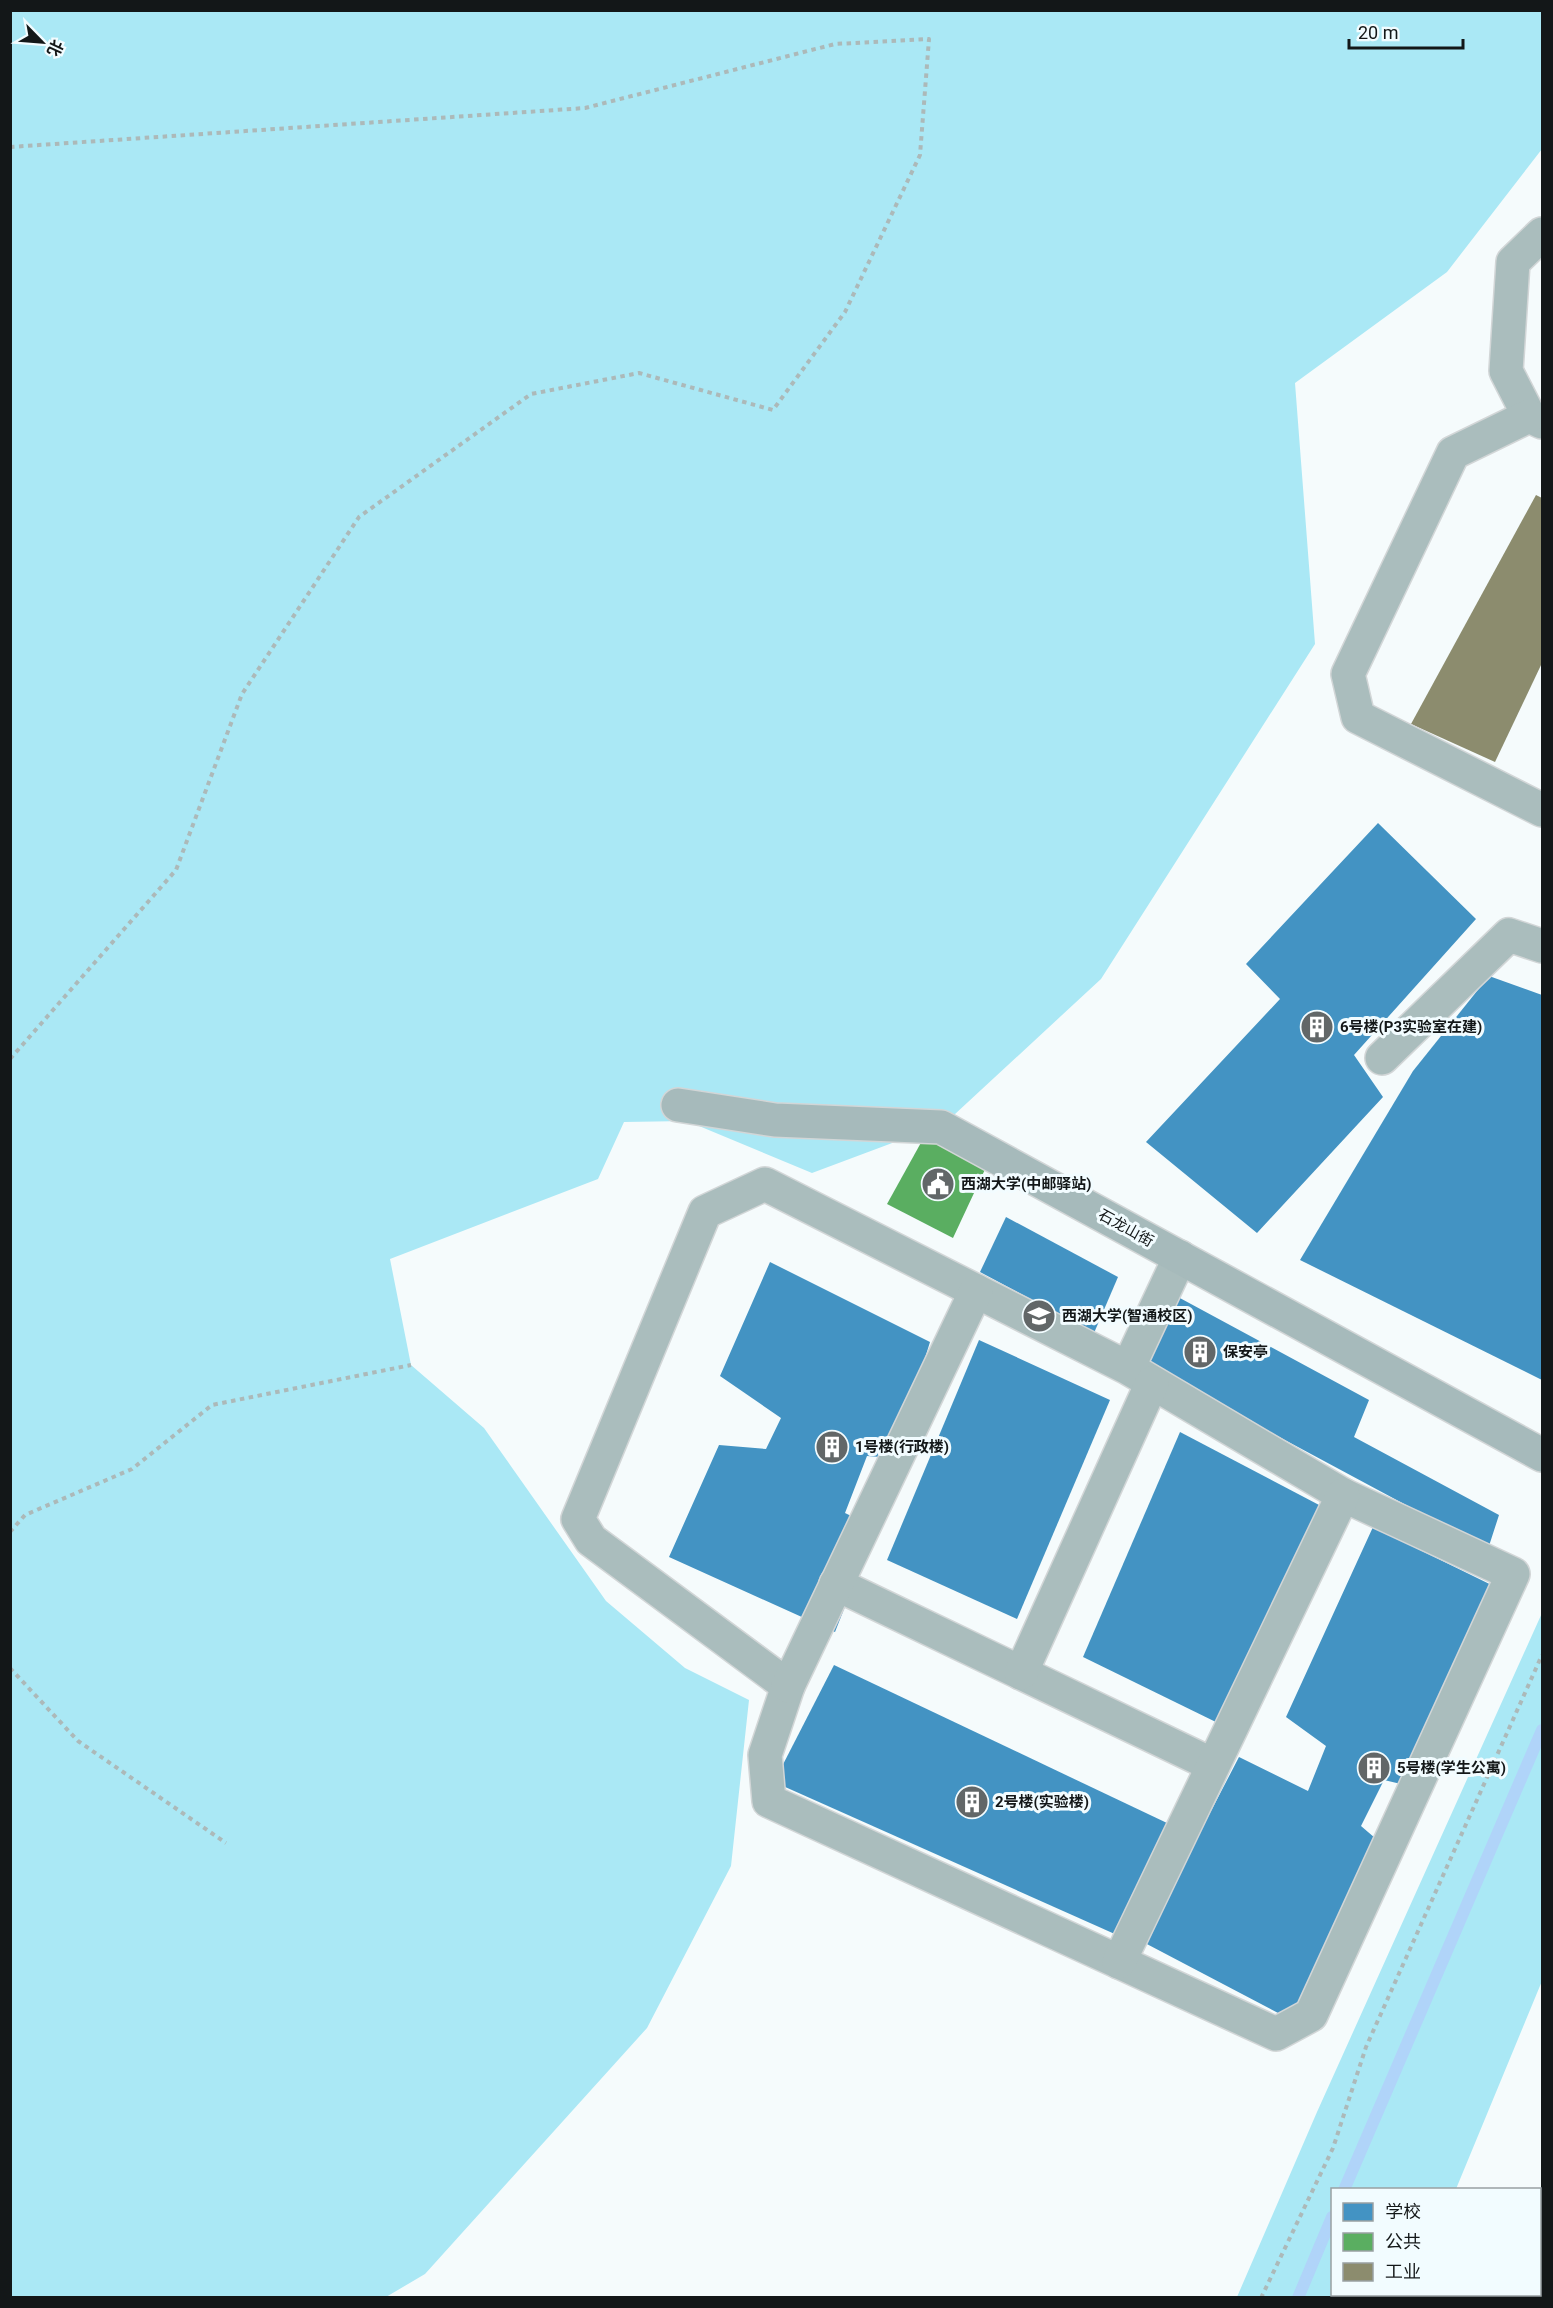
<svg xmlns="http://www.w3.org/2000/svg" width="1553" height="2308" font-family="Roboto,'Noto Sans SC',sans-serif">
  <rect width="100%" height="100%" fill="#f5fbfc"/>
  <g fill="#aae8f5">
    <polygon points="11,11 1542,11 1542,149 1447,272 1295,383 1315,644 1101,979 941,1127 927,1130 812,1173 687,1121 624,1122 598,1179 390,1259 411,1365 484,1428 606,1601 685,1668 749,1700 731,1866 647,2028 425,2274 386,2297 11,2298"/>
    <polygon points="1542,1613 1542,1981 1456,2189 1332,2190 1332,2294 1413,2295 1412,2297 1237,2297 1317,2112"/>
  </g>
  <g fill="#4393c3">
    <polygon points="1378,823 1476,919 1354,1055 1383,1097 1257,1233 1146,1142 1280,999 1246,964"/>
    <polygon points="1489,976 1542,995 1542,1380 1300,1260 1413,1071"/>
    <polygon points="1006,1217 1118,1277 1094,1333 980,1272"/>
    <polygon points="770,1262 930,1342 894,1458 867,1456 845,1513 876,1528 835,1632 669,1557 719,1445 766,1449 781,1418 720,1376"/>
    <polygon points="1178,1297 1369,1400 1354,1437 1499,1515 1488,1549 1143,1364"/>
    <polygon points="979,1340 1110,1400 1017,1619 887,1560"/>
    <polygon points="1180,1432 1321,1506 1222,1725 1083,1657"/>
    <polygon points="1373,1527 1514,1596 1422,1789 1384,1780 1361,1826 1382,1844 1297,2023 1143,1942 1239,1757 1308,1791 1326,1746 1286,1717"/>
    <polygon points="834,1665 1167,1823 1117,1935 774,1782"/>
  </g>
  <polygon fill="#5aae61" points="928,1130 988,1163 953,1238 887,1204"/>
  <polygon fill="#8c8c6e" points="1536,495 1542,498 1542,663 1495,762 1411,724"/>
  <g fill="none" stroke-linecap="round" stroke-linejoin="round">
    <g stroke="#b0d4f9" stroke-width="12">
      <polyline points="1344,2190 1542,1730"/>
      <polyline points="1298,2298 1332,2217"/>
    </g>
    <defs>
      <g id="street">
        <polyline points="1542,234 1513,262 1506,371 1529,416 1542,422"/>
        <polyline points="1529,416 1453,453 1348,674 1358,717 1542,810"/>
        <polyline points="1382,1058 1509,935 1542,946"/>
        <polyline points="1128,1368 765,1184 705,1212 578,1519 591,1540 788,1686 765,1755 769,1801 1276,2034 1311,2015 1513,1574 1343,1495 1128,1368 1180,1257"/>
        <polyline points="836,1584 1213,1765"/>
        <polyline points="1021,1673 1152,1383"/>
        <polyline points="788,1686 976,1291"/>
        <polyline points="1119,1962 1343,1495"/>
      </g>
      <polyline id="secondary" points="678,1105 775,1120 941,1127 1542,1455"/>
    </defs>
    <use href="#street" stroke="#d2d6d7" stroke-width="36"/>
    <use href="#secondary" stroke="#d2d6d7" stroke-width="36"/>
    <g stroke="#acb9b9" stroke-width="4" stroke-dasharray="4.5 4.5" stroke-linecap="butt">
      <polyline points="10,147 585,108 835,44 929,39 920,155 845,312 773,410 639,373 531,394 359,517 242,694 176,870 10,1059"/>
      <polyline points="10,1532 25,1515 132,1469 212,1405 411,1365"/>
      <polyline points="10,1668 78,1741 226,1843"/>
      <polyline points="1261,2298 1333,2148 1366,2047 1542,1655"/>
    </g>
    <use href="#street" stroke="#aabdbd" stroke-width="33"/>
    <use href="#secondary" stroke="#a6babb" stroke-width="33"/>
  </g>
  <defs>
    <symbol id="building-disc" viewBox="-11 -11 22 22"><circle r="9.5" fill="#626768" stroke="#f2fcff"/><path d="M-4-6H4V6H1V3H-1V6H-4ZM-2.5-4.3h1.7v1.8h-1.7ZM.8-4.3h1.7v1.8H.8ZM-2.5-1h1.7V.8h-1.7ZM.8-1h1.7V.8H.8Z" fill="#fff"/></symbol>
    <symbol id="civic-disc" viewBox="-11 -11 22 22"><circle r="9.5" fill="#626768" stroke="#f2fcff"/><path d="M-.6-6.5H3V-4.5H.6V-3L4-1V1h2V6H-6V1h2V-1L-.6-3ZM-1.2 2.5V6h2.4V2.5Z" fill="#fff"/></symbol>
    <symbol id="university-disc" viewBox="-11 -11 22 22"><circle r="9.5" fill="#626768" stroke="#f2fcff"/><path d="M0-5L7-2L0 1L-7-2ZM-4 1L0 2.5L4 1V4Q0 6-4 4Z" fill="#fff"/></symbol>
  </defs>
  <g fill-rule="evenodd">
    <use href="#building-disc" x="1298" y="1008" width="38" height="38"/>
    <use href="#civic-disc" x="919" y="1165" width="38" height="38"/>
    <use href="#university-disc" x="1020" y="1297" width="38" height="38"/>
    <use href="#building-disc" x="1181" y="1333" width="38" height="38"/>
    <use href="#building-disc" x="813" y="1428" width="38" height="38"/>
    <use href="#building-disc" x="1355" y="1749" width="38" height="38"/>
    <use href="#building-disc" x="953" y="1783" width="38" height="38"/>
  </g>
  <g text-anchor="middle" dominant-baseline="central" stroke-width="6" stroke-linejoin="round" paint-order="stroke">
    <g font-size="15" font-weight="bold" fill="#131718" stroke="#f2fcff" text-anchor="start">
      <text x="1340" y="1027">6号楼(P3实验室在建)</text>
      <text x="961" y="1184">西湖大学(中邮驿站)</text>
      <text x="1062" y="1316">西湖大学(智通校区)</text>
      <text x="1223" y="1352">保安亭</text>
      <text x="855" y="1447">1号楼(行政楼)</text>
      <text x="1397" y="1768">5号楼(学生公寓)</text>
      <text x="995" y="1802">2号楼(实验楼)</text>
    </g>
    <g font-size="15" fill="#131718" stroke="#f2fcff">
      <text transform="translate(1126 1228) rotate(29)">石龙山街</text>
    </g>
  </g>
  <rect width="1553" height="2308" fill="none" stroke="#131718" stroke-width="24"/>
  <rect x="1331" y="2188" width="210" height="108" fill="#f2fcff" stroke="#99a0a3" stroke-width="1.5"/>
  <rect x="1343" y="2203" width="30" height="18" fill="#4393c3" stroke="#99a0a3" stroke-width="1.5"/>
  <text x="1385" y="2218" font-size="18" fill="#131718">学校</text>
  <rect x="1343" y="2233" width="30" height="18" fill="#5aae61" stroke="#99a0a3" stroke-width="1.5"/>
  <text x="1385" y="2248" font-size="18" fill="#131718">公共</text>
  <rect x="1343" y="2263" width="30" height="18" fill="#8c8c6e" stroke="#99a0a3" stroke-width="1.5"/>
  <text x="1385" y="2278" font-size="18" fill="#131718">工业</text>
  <g transform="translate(42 42) rotate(115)" stroke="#f2fcff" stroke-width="4.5" paint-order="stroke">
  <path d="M0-4.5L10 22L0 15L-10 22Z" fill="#131718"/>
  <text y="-9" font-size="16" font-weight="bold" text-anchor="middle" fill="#131718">北</text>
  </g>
  <path d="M1349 39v9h114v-9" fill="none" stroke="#131718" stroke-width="3"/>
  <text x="1358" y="39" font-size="18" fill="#131718" stroke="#f2fcff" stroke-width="4.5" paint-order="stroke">20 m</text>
</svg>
